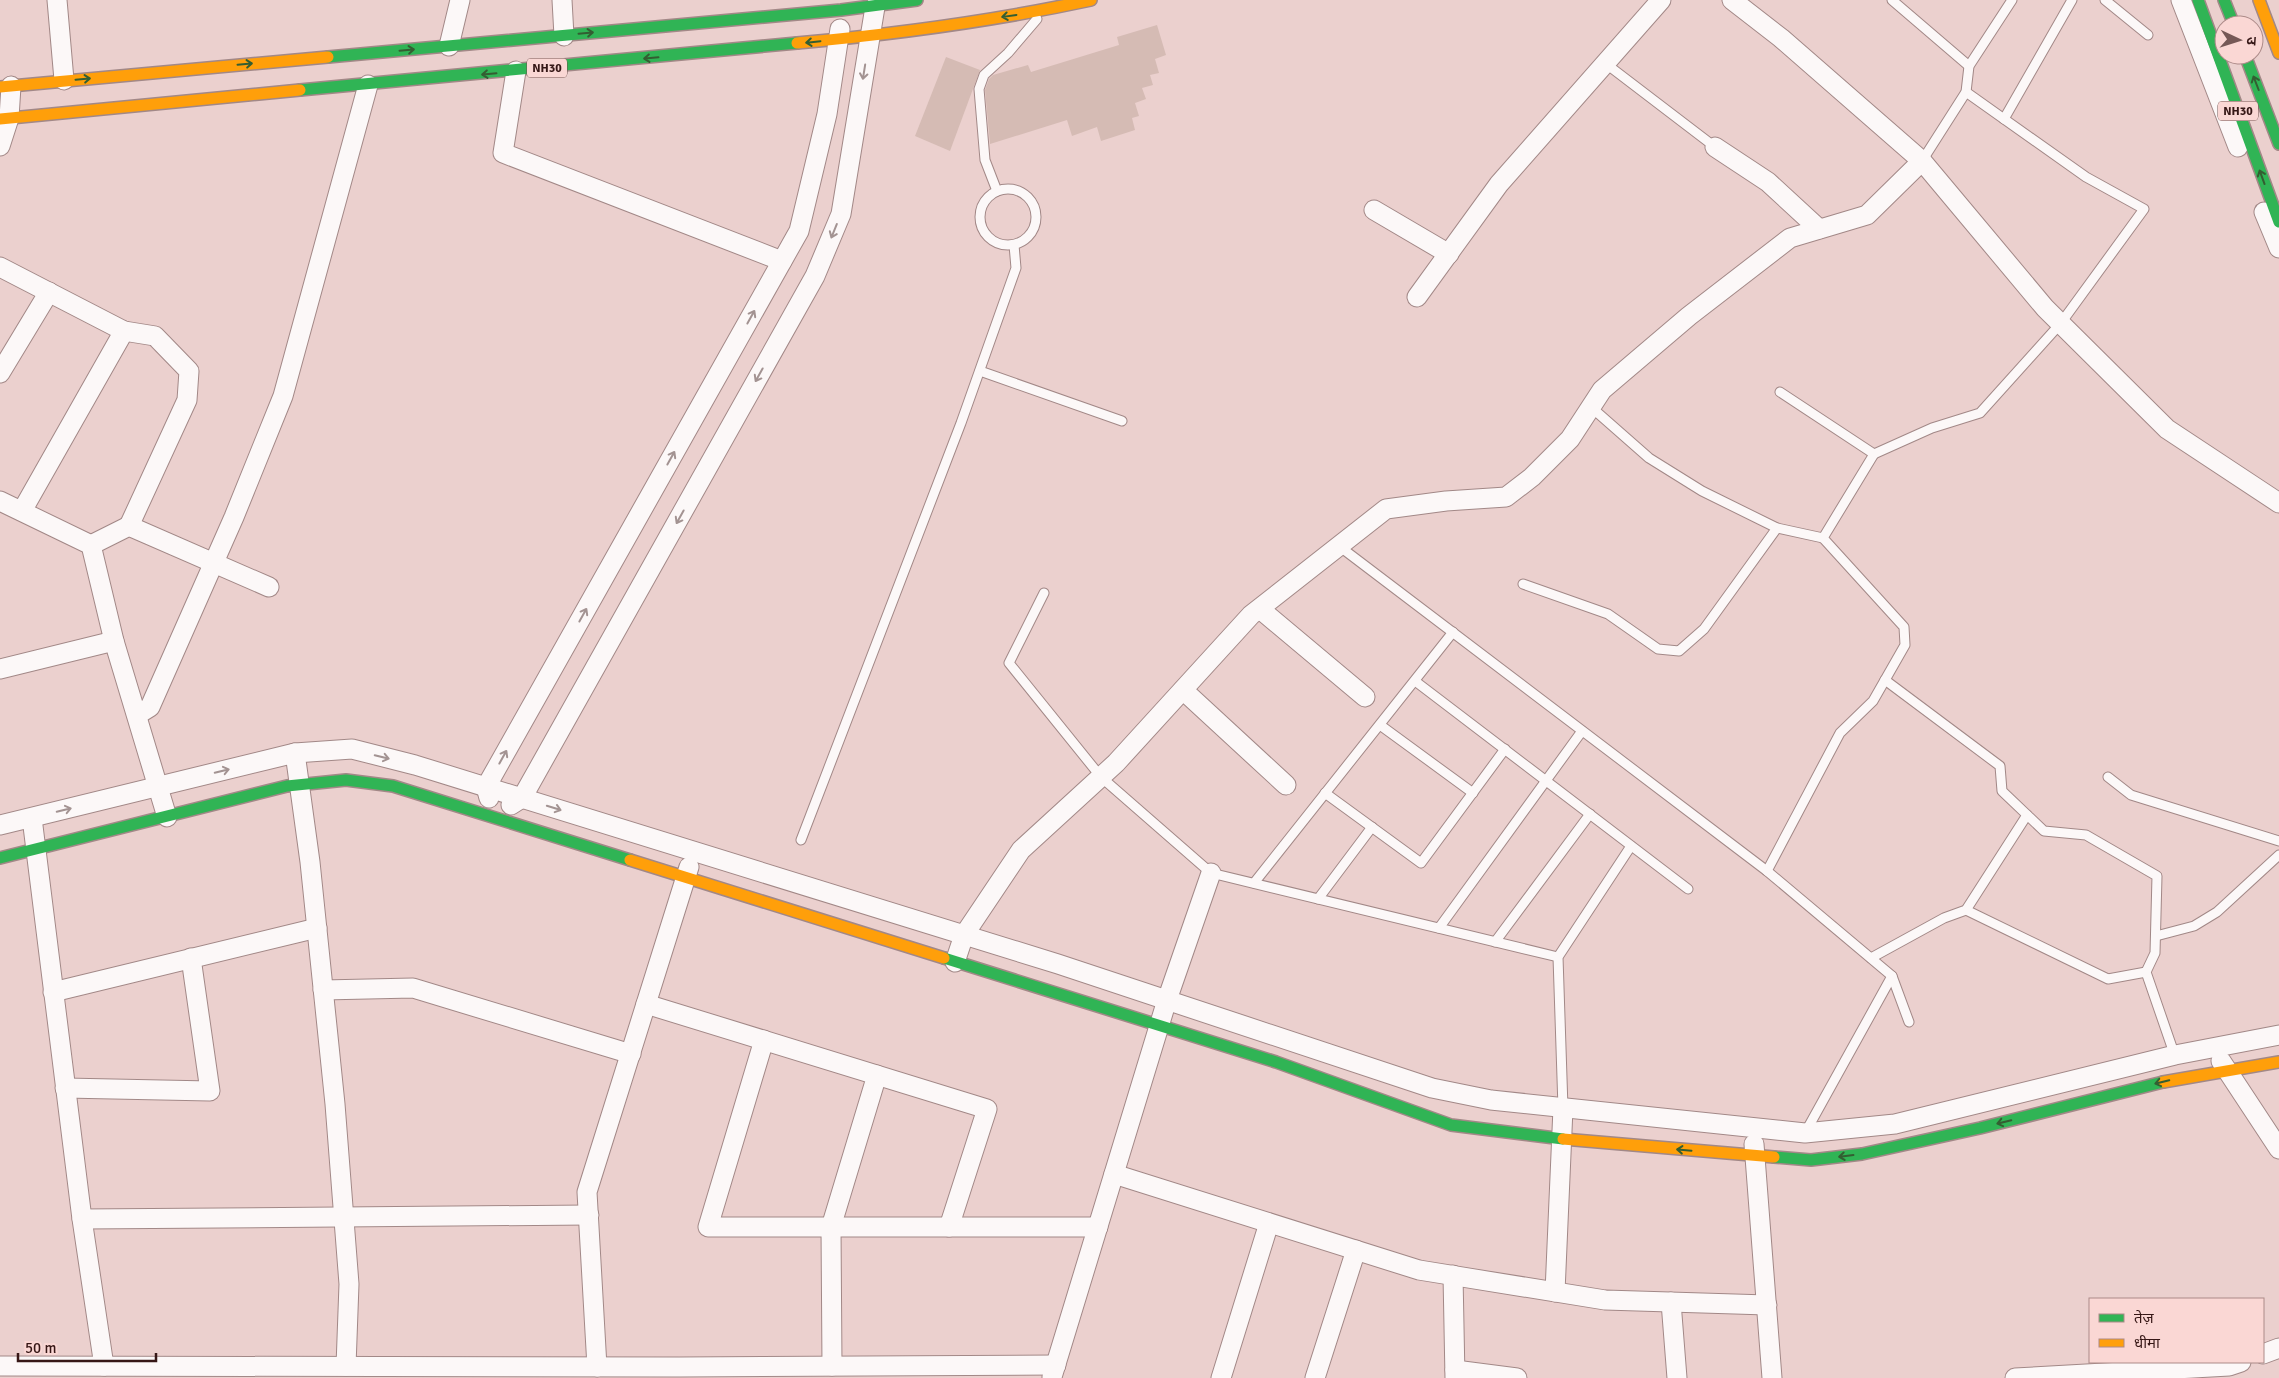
<svg xmlns="http://www.w3.org/2000/svg" width="2279" height="1378" font-family="Signika,'Noto Sans Devanagari',sans-serif">
  <rect width="100%" height="100%" fill="#ebd0ce"/>
  <g fill="#d5bbb4">
    <polygon points="1157,25 1166,55 1155,59 1159,73 1150,75 1153,85 1142,88 1146,99 1135,103 1139,116 1132,118 1135,130 1101,141 1097,127 1072,136 1067,120 990,144 985,90 989,79 993,75 1028,65 1031,72 1119,45 1117,37"/>
    <polygon points="946,57 980,70 950,151 915,136"/>
  </g>
  <g fill="none" stroke-linecap="round" stroke-linejoin="round">
    <defs>
      <g id="lane">
        <polyline points="1892,0 1969,66"/>
        <polyline points="2105,0 2148,35"/>
        <polyline points="1605,63 1715,147"/>
        <polyline points="2004,119 2072,0"/>
        <polyline points="1922,161 1966,92 1969,66 2012,0"/>
        <circle cx="1008" cy="217" r="28"/>
        <polyline points="997,191 985,160 979,89 984,75 1008,53 1037,19"/>
        <polyline points="980,371 1122,421"/>
        <polyline points="1780,392 1874,454 1932,428 1980,413 2061,323 2144,209 2086,177 1966,92"/>
        <polyline points="1591,407 1649,458 1702,491 1777,528 1823,538"/>
        <polyline points="1339,546 1767,871 1892,976 1909,1022"/>
        <polyline points="1523,584 1608,614 1658,649 1679,651 1704,629 1777,528"/>
        <polyline points="1044,593 1009,663 1101,777 1211,873 1558,957"/>
        <polyline points="1885,680 2000,766 2002,791 2044,831 2086,835 2157,876 2155,953 2146,972 2175,1056"/>
        <polyline points="1415,681 1688,889"/>
        <polyline points="1380,725 1473,793"/>
        <polyline points="2108,777 2131,795 2279,841"/>
        <polyline points="1325,793 1421,863 1505,749"/>
        <polyline points="801,840 961,423 1016,268 1014,245"/>
        <polyline points="1767,871 1840,733 1873,701 1905,645 1904,627 1823,538 1874,454"/>
        <polyline points="1254,883 1453,632"/>
        <polyline points="1318,899 1372,827"/>
        <polyline points="1966,910 2108,979 2146,972"/>
        <polyline points="1439,928 1582,731"/>
        <polyline points="2156,936 2194,926 2217,912 2279,855"/>
        <polyline points="1495,942 1590,814"/>
        <polyline points="1871,958 1944,918 1966,910 2027,815"/>
        <polyline points="1563,1108 1558,957 1631,846"/>
        <polyline points="1805,1133 1892,976"/>
      </g>
      <g id="street">
        <polyline points="57,0 64,80"/>
        <polyline points="562,0 564,36"/>
        <polyline points="1732,0 1781,38 1922,161 2045,308 2167,429 2279,503"/>
        <polyline points="2181,0 2238,147"/>
        <polyline points="449,46 460,0"/>
        <polyline points="516,71 503,153 782,261"/>
        <polyline points="0,146 9,118 11,86"/>
        <polyline points="1715,147 1768,182 1819,229"/>
        <polyline points="1374,210 1449,254"/>
        <polyline points="2264,212 2279,248"/>
        <polyline points="0,267 124,331 155,336 189,371 187,400 129,526"/>
        <polyline points="1417,297 1499,184 1661,0"/>
        <polyline points="0,373 49,292"/>
        <polyline points="0,501 91,545 114,641 167,817"/>
        <polyline points="22,511 124,331"/>
        <polyline points="91,545 129,526 269,587"/>
        <polyline points="1260,609 1365,697"/>
        <polyline points="0,669 114,641"/>
        <polyline points="1183,690 1286,785"/>
        <polyline points="137,715 150,707 234,517 283,396 368,85"/>
        <polyline points="295,753 310,862 335,1104 349,1284 346,1366"/>
        <polyline points="489,798 486,787 799,231 827,114 840,29"/>
        <polyline points="511,805 522,798 815,276 841,214 875,7"/>
        <polyline points="32,818 82,1219 104,1366"/>
        <polyline points="0,825 295,753 352,749 415,765 1058,964 1432,1088 1491,1100 1805,1133 1895,1124 2175,1055 2279,1035"/>
        <polyline points="955,962 964,935 1021,850 1116,763 1251,615 1386,509 1446,501 1506,497 1532,477 1570,439 1602,390 1689,316 1790,238 1867,215 1922,161"/>
        <polyline points="323,990 413,988 631,1054"/>
        <polyline points="53,992 317,928"/>
        <polyline points="646,1004 987,1109 949,1227"/>
        <polyline points="764,1040 708,1227 1098,1227"/>
        <polyline points="2221,1061 2279,1149"/>
        <polyline points="65,1088 210,1091 191,958"/>
        <polyline points="1754,1144 1772,1378"/>
        <polyline points="1114,1174 1419,1270 1605,1300 1767,1305"/>
        <polyline points="82,1219 589,1215"/>
        <polyline points="1453,1275 1455,1378"/>
        <polyline points="1555,1292 1563,1108"/>
        <polyline points="1671,1302 1677,1378"/>
        <polyline points="2263,1354 2279,1348"/>
        <polyline points="0,1366 679,1367 1056,1365"/>
        <polyline points="832,1366 831,1227 877,1075"/>
        <polyline points="597,1367 587,1192 689,867"/>
        <polyline points="1455,1370 1517,1378"/>
        <polyline points="1052,1377 1167,1000 1211,873"/>
        <polyline points="1221,1378 1269,1223"/>
        <polyline points="1315,1378 1356,1250"/>
        <polyline points="2015,1378 2229,1366 2241,1362"/>
      </g>
      <g id="fast">
        <polyline points="2198,0 2279,222"/>
        <polyline points="2224,0 2234,25"/>
        <polyline points="2245,55 2279,144"/>
        <polyline points="328,57 841,10 917,0"/>
        <polyline points="300,90 797,43"/>
        <polyline points="0,858 287,786 346,780 393,786 630,860"/>
        <polyline points="944,958 1276,1062 1451,1125 1563,1139"/>
        <polyline points="1774,1157 1811,1160 1862,1154 1980,1128 2163,1082"/>
      </g>
      <g id="slow">
        <polyline points="2259,0 2279,53"/>
        <path d="M797,43C896,34 994,21 1091,0"/>
        <polyline points="0,87 328,57"/>
        <polyline points="0,119 300,90"/>
        <polyline points="630,860 944,958"/>
        <polyline points="2163,1082 2279,1062"/>
        <polyline points="1563,1139 1774,1157"/>
      </g>
    </defs>
    <use href="#lane" stroke="#a28887" stroke-width="11"/>
    <use href="#street" stroke="#a28887" stroke-width="21"/>
    <use href="#fast" stroke="#a28887" stroke-width="14"/>
    <use href="#slow" stroke="#a28887" stroke-width="14"/>
    <use href="#lane" stroke="#fcf8f8" stroke-width="9"/>
    <use href="#street" stroke="#fcf8f8" stroke-width="19"/>
    <use href="#fast" stroke="#30b455" stroke-width="11"/>
    <use href="#slow" stroke="#ff9f0a" stroke-width="11"/>
  </g>
  <defs><path id="oneway-shaft" d="M-6 0H5M1.5-3L5.5 0L1.5 3" fill="none" stroke-width="1.6" stroke-linecap="round" stroke-linejoin="round" transform="scale(1.25)"/></defs>
  <g stroke="#335e32">
    <use href="#oneway-shaft" transform="translate(1009 16) rotate(172)"/>
    <use href="#oneway-shaft" transform="translate(586 33) rotate(-5)"/>
    <use href="#oneway-shaft" transform="translate(813 42) rotate(174)"/>
    <use href="#oneway-shaft" transform="translate(407 50) rotate(-5)"/>
    <use href="#oneway-shaft" transform="translate(651 58) rotate(175)"/>
    <use href="#oneway-shaft" transform="translate(245 64) rotate(-5)"/>
    <use href="#oneway-shaft" transform="translate(489 74) rotate(175)"/>
    <use href="#oneway-shaft" transform="translate(83 79) rotate(-5)"/>
    <use href="#oneway-shaft" transform="translate(2256 83) rotate(-111)"/>
    <use href="#oneway-shaft" transform="translate(2262 177) rotate(-110)"/>
    <use href="#oneway-shaft" transform="translate(2162 1082) rotate(166)"/>
    <use href="#oneway-shaft" transform="translate(2004 1122) rotate(166)"/>
    <use href="#oneway-shaft" transform="translate(1684 1150) rotate(-175)"/>
    <use href="#oneway-shaft" transform="translate(1846 1156) rotate(173)"/>
  </g>
  <g stroke="#a39392">
    <use href="#oneway-shaft" transform="translate(864 72) rotate(99)"/>
    <use href="#oneway-shaft" transform="translate(834 231) rotate(112)"/>
    <use href="#oneway-shaft" transform="translate(751 317) rotate(-61)"/>
    <use href="#oneway-shaft" transform="translate(759 375) rotate(119)"/>
    <use href="#oneway-shaft" transform="translate(671 458) rotate(-61)"/>
    <use href="#oneway-shaft" transform="translate(680 517) rotate(119)"/>
    <use href="#oneway-shaft" transform="translate(583 615) rotate(-61)"/>
    <use href="#oneway-shaft" transform="translate(382 757) rotate(14)"/>
    <use href="#oneway-shaft" transform="translate(503 757) rotate(-61)"/>
    <use href="#oneway-shaft" transform="translate(222 771) rotate(-14)"/>
    <use href="#oneway-shaft" transform="translate(554 808) rotate(17)"/>
    <use href="#oneway-shaft" transform="translate(64 810) rotate(-14)"/>
  </g>
  <g text-anchor="middle" dominant-baseline="central" stroke-width="5" stroke-linejoin="round" paint-order="stroke">
    <g fill="#fad7d4" stroke="#71514f" stroke-width="1">
      <rect x="527" y="58.5" width="40" height="19" rx="4"/>
      <rect x="2218" y="101.5" width="40" height="19" rx="4"/>
    </g>
    <g font-size="12" font-weight="bold" fill="#361716">
      <text x="547" y="68">NH30</text>
      <text x="2238" y="111">NH30</text>
    </g>
  </g>
  <rect x="2089" y="1298" width="175" height="65" fill="#fad7d4" stroke="#ac8a88"/>
  <rect x="2099" y="1314" width="25" height="8" fill="#30b455" stroke="#ac8a88"/>
  <text x="2134" y="1323" font-size="15" fill="#361716">तेज़</text>
  <rect x="2099" y="1339" width="25" height="8" fill="#ff9f0a" stroke="#ac8a88"/>
  <text x="2134" y="1348" font-size="15" fill="#361716">धीमा</text>
  <g transform="translate(2239 40) rotate(94)"><circle r="24" fill="#fad7d4" stroke="#ac8a88"/>
  <path d="M0-4L9 19L0 12L-9 19Z" fill="#755856"/>
  <text y="-8" font-size="14" font-weight="bold" text-anchor="middle" fill="#361716">उ</text>
  </g>
  <path d="M18 1353v8h138v-8" fill="none" stroke="#361716" stroke-width="2.5"/>
  <text x="25" y="1353" font-size="15" fill="#361716" stroke="#fad7d4" stroke-width="4" paint-order="stroke">50 m</text>
</svg>
